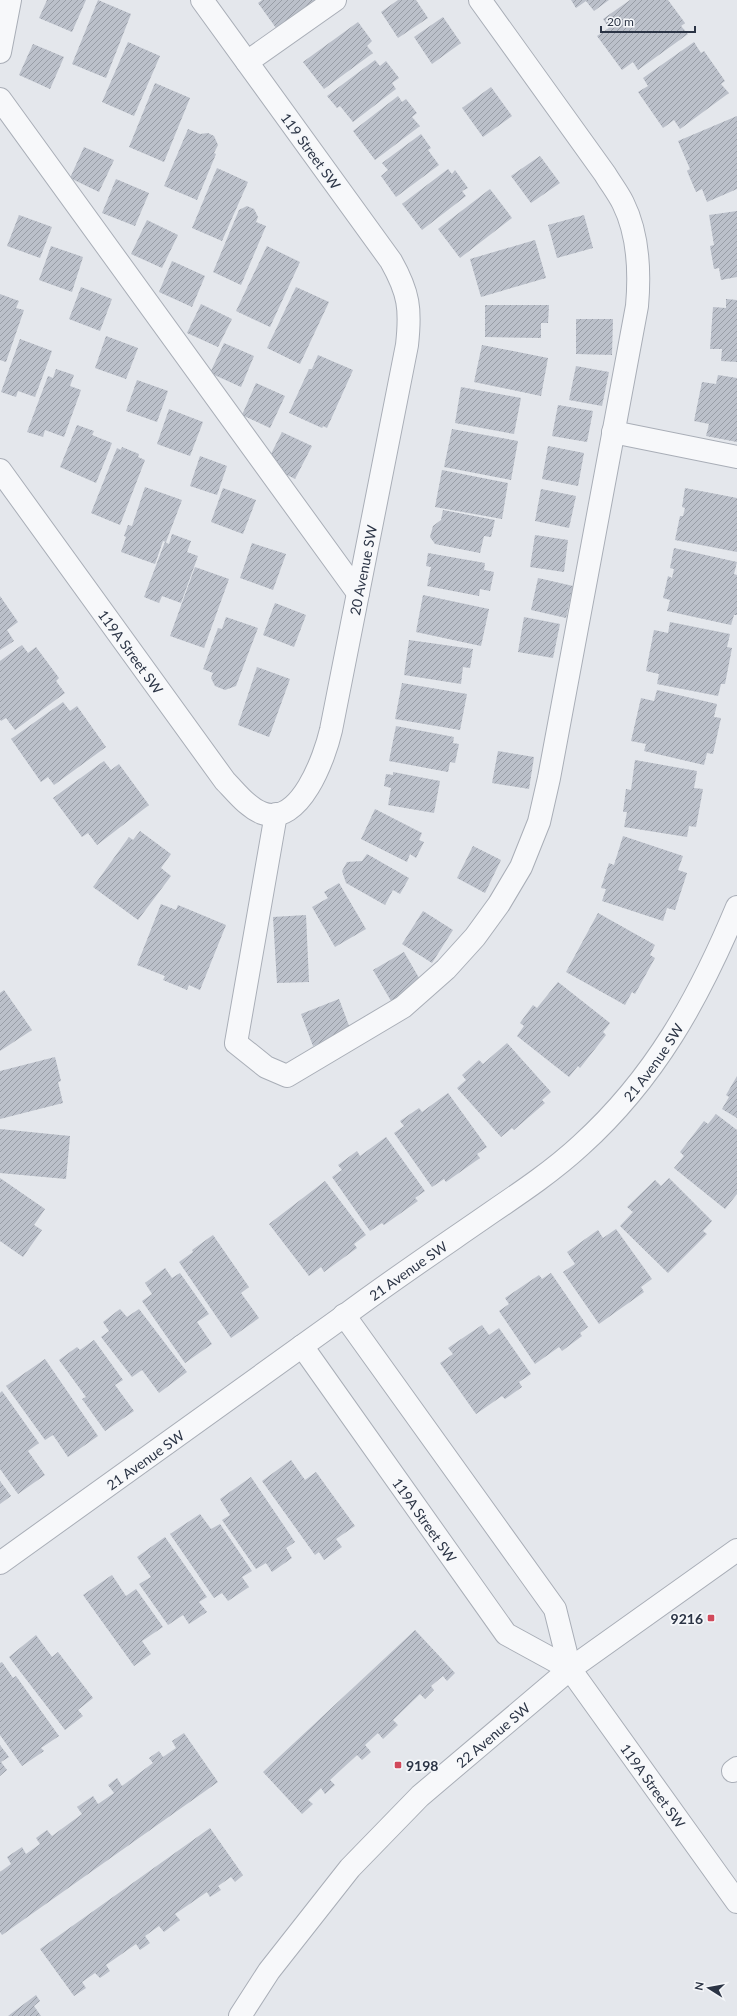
<svg xmlns="http://www.w3.org/2000/svg" width="737" height="2016" font-family="Lato,sans-serif">
  <defs>
    <pattern id="building-hatch" width="6" height="6" patternUnits="userSpaceOnUse"><rect width="6" height="6" fill="#bbc0ca"/><path d="M-1 1l2-2M0 6l6-6M5 7l2-2" fill="none" stroke="#989da6"/></pattern>
  </defs>
  <rect width="100%" height="100%" fill="#e4e7ec"/>
  <g fill="url(#building-hatch)">
    <polygon points="47,0 86,0 72,32 39,18"/>
    <polygon points="98,0 131,14 106,78 72,64"/>
    <polygon points="262,0 330,0 281,35 258,3"/>
    <polygon points="398,0 416,0 428,18 398,38 381,12"/>
    <polygon points="571,0 609,0 594,11 586,1 576,8"/>
    <polygon points="630,0 668,0 685,23 681,26 688,34 638,70 633,62 622,70 597,36 609,28 603,19"/>
    <polygon points="443,17 461,43 432,64 414,37"/>
    <polygon points="358,22 372,41 367,46 373,53 324,89 303,62"/>
    <polygon points="128,42 160,56 134,116 102,102"/>
    <polygon points="694,42 701,53 704,51 725,81 721,84 729,93 680,129 674,120 663,128 638,92 648,86 643,78"/>
    <polygon points="33,44 64,57 50,89 19,75"/>
    <polygon points="375,60 380,66 386,61 399,78 392,83 396,89 353,122 340,106 337,108 327,96"/>
    <polygon points="155,83 190,98 164,162 129,147"/>
    <polygon points="491,87 512,116 483,137 462,108"/>
    <polygon points="398,96 402,102 406,99 417,113 412,117 420,126 375,160 353,131"/>
    <polygon points="737,116 737,189 707,202 702,189 696,192 687,171 690,169 678,141"/>
    <polygon points="188,129 200,134 208,133 214,136 218,145 214,153 216,154 197,200 164,186"/>
    <polygon points="421,134 431,148 428,150 439,165 396,197 381,176 388,170 382,163"/>
    <polygon points="84,147 114,160 99,192 70,178"/>
    <polygon points="540,156 560,183 531,203 511,176"/>
    <polygon points="217,168 248,182 222,241 192,228"/>
    <polygon points="448,169 452,174 455,170 468,188 462,191 466,196 422,230 402,204"/>
    <polygon points="116,179 149,193 135,226 102,213"/>
    <polygon points="490,189 512,218 460,258 438,229"/>
    <polygon points="247,206 254,209 258,217 256,222 266,226 241,285 213,272 239,210"/>
    <polygon points="737,211 737,277 721,280 719,268 714,269 710,246 714,245 709,215"/>
    <polygon points="19,215 52,227 40,258 7,246"/>
    <polygon points="584,215 593,248 557,258 548,225"/>
    <polygon points="147,220 178,235 162,268 131,254"/>
    <polygon points="535,240 546,278 481,297 470,259"/>
    <polygon points="51,246 83,257 72,292 39,280"/>
    <polygon points="267,246 300,262 270,327 236,311"/>
    <polygon points="172,261 205,276 192,307 159,292"/>
    <polygon points="81,287 112,299 100,331 69,319"/>
    <polygon points="296,287 329,302 300,364 267,348"/>
    <polygon points="0,294 19,301 16,308 24,310 6,362 0,360"/>
    <polygon points="726,299 737,300 737,362 721,361 722,349 710,349 713,307 726,308"/>
    <polygon points="201,304 232,319 218,347 187,333"/>
    <polygon points="485,305 549,305 548,323 541,323 541,338 485,337"/>
    <polygon points="576,319 613,319 612,355 576,354"/>
    <polygon points="106,336 138,348 126,379 95,368"/>
    <polygon points="20,339 52,351 35,397 18,391 16,397 1,392"/>
    <polygon points="224,343 254,356 241,387 210,373"/>
    <polygon points="482,345 548,358 541,396 474,382"/>
    <polygon points="318,355 353,370 327,428 323,426 322,428 289,413 309,369 312,369"/>
    <polygon points="576,366 609,372 602,406 569,400"/>
    <polygon points="56,369 74,375 70,386 81,390 64,437 45,430 43,437 27,432 48,376 53,378"/>
    <polygon points="718,375 737,378 737,442 706,436 709,424 694,421 702,382 716,384"/>
    <polygon points="137,380 168,391 157,422 126,411"/>
    <polygon points="256,383 285,396 270,428 242,415"/>
    <polygon points="461,387 521,398 514,434 455,423"/>
    <polygon points="558,405 593,411 587,442 552,436"/>
    <polygon points="169,409 203,422 190,456 157,444"/>
    <polygon points="77,425 94,431 92,435 112,443 96,483 60,467"/>
    <polygon points="452,429 518,441 511,480 444,467"/>
    <polygon points="282,432 312,446 295,479 266,464"/>
    <polygon points="548,446 584,453 578,486 542,479"/>
    <polygon points="122,447 139,454 138,457 145,460 120,525 91,513 117,448 121,450"/>
    <polygon points="200,456 227,466 217,495 190,486"/>
    <polygon points="442,470 508,483 502,519 435,507"/>
    <polygon points="145,487 182,500 166,542 163,541 155,564 121,552 126,537 124,536 128,525 132,526"/>
    <polygon points="223,488 256,500 243,534 211,522"/>
    <polygon points="685,488 737,498 737,552 675,540 680,516 683,516 685,508 682,507"/>
    <polygon points="541,489 576,496 569,528 535,521"/>
    <polygon points="443,510 495,520 491,537 484,536 480,553 435,544 430,537 433,526 441,520"/>
    <polygon points="172,534 191,541 187,552 198,556 181,603 162,596 159,603 144,597 165,542 169,544"/>
    <polygon points="535,535 568,540 564,572 530,567"/>
    <polygon points="252,543 286,554 273,590 240,578"/>
    <polygon points="674,548 737,562 734,574 737,575 737,615 734,615 731,625 667,611 670,600 663,598 668,576 672,578 674,569 670,568"/>
    <polygon points="428,553 485,563 484,570 494,572 490,591 480,589 479,596 427,586 431,567 426,566"/>
    <polygon points="195,567 229,579 204,648 170,636"/>
    <polygon points="538,578 573,586 566,618 531,610"/>
    <polygon points="423,595 489,609 481,646 416,632"/>
    <polygon points="0,596 18,622 7,630 14,641 0,650"/>
    <polygon points="275,603 306,615 294,647 263,635"/>
    <polygon points="226,617 258,628 236,686 225,690 215,686 211,678 213,673 203,669 218,628 222,629"/>
    <polygon points="524,617 560,624 553,658 518,652"/>
    <polygon points="670,622 730,634 727,647 732,648 725,684 721,684 718,696 657,684 659,674 646,671 654,630 668,633"/>
    <polygon points="409,640 473,649 470,668 463,667 461,684 404,675"/>
    <polygon points="22,645 28,653 36,647 59,678 56,681 65,693 15,730 6,718 1,721 0,719 0,661"/>
    <polygon points="257,667 290,679 269,737 238,725"/>
    <polygon points="402,683 467,694 460,730 395,719"/>
    <polygon points="657,690 717,704 714,717 721,718 713,754 707,753 704,765 644,751 646,744 631,741 641,698 654,701"/>
    <polygon points="63,702 70,711 77,706 106,747 54,785 48,777 41,782 11,739"/>
    <polygon points="396,726 454,737 453,743 459,744 455,763 450,762 448,772 389,761"/>
    <polygon points="498,751 534,757 529,789 492,783"/>
    <polygon points="635,760 697,771 694,788 703,789 696,827 689,826 687,837 624,827 627,812 623,812 626,789 631,790"/>
    <polygon points="104,761 111,770 119,764 149,805 97,845 88,833 82,837 53,798"/>
    <polygon points="393,772 440,781 434,813 388,805 391,788 384,786 386,774 393,775"/>
    <polygon points="375,809 422,833 419,840 424,842 416,858 410,854 407,862 361,839"/>
    <polygon points="140,831 171,854 161,868 171,876 138,920 93,887 129,837 133,840"/>
    <polygon points="623,836 683,856 678,870 687,873 675,910 667,908 663,921 602,901 606,889 601,888 609,863 614,865"/>
    <polygon points="473,846 501,860 485,893 457,878"/>
    <polygon points="367,854 409,878 400,894 393,890 385,905 346,883 342,871 347,862 362,861"/>
    <polygon points="339,883 366,929 335,947 312,907 328,898 324,892"/>
    <polygon points="161,904 176,910 178,905 226,925 200,990 189,985 187,990 163,980 165,976 137,965"/>
    <polygon points="423,911 453,930 432,963 402,944"/>
    <polygon points="598,913 655,945 650,955 655,958 635,994 632,992 625,1005 566,972"/>
    <polygon points="306,915 309,982 277,983 273,917"/>
    <polygon points="404,952 422,983 391,1001 373,970"/>
    <polygon points="558,982 610,1023 603,1032 606,1035 580,1068 578,1066 569,1077 517,1036 524,1026 520,1023 533,1005 537,1008"/>
    <polygon points="4,990 32,1030 0,1051 0,993"/>
    <polygon points="339,999 351,1031 313,1046 301,1014"/>
    <polygon points="507,1043 551,1092 542,1100 545,1103 514,1130 512,1128 501,1137 457,1088 466,1080 462,1075 479,1060 483,1064"/>
    <polygon points="55,1057 61,1081 58,1082 63,1103 0,1119 0,1071"/>
    <polygon points="737,1076 737,1118 722,1109 729,1097 726,1095"/>
    <polygon points="448,1093 487,1147 477,1154 480,1158 446,1182 444,1179 432,1187 394,1133 404,1126 400,1121 419,1108 422,1112"/>
    <polygon points="716,1114 737,1130 737,1194 725,1209 674,1168 684,1156 680,1152 704,1121 708,1124"/>
    <polygon points="0,1129 70,1136 66,1179 0,1173"/>
    <polygon points="386,1137 425,1191 415,1198 418,1201 384,1225 382,1223 370,1231 332,1177 342,1170 338,1165 357,1151 360,1156"/>
    <polygon points="0,1178 45,1209 34,1225 42,1230 23,1257 0,1241"/>
    <polygon points="669,1178 712,1221 703,1231 707,1234 668,1273 620,1226 633,1212 627,1207 655,1180 661,1186"/>
    <polygon points="325,1181 366,1235 354,1244 357,1248 324,1272 321,1267 309,1276 269,1224"/>
    <polygon points="616,1229 652,1279 641,1287 644,1292 599,1324 563,1272 575,1264 567,1252 598,1230 603,1238"/>
    <polygon points="213,1235 249,1287 241,1293 259,1318 231,1338 179,1262 193,1252 192,1250"/>
    <polygon points="165,1268 172,1278 180,1273 209,1314 197,1322 212,1344 185,1363 142,1301 152,1294 145,1283"/>
    <polygon points="551,1273 588,1327 580,1333 582,1336 562,1351 559,1347 535,1364 499,1311 509,1304 505,1298 539,1275 542,1279"/>
    <polygon points="120,1309 127,1317 139,1309 187,1372 159,1393 142,1370 132,1377 101,1337 109,1331 103,1322"/>
    <polygon points="482,1325 489,1335 499,1328 531,1374 519,1382 522,1387 505,1399 502,1396 476,1414 440,1363 453,1354 448,1348"/>
    <polygon points="94,1340 123,1380 115,1385 134,1411 105,1431 82,1399 86,1397 59,1360 77,1347 80,1350"/>
    <polygon points="45,1359 98,1436 68,1457 53,1435 45,1440 6,1386"/>
    <polygon points="2,1391 39,1443 28,1451 45,1475 18,1494 0,1469 0,1393"/>
    <polygon points="291,1460 305,1480 316,1472 355,1526 336,1539 342,1547 324,1560 319,1552 315,1555 262,1481"/>
    <polygon points="251,1477 295,1542 286,1548 292,1558 272,1572 266,1563 256,1569 222,1520 230,1515 220,1499"/>
    <polygon points="0,1481 11,1496 0,1504"/>
    <polygon points="200,1514 211,1529 220,1524 252,1571 242,1577 249,1587 228,1601 222,1593 214,1598 170,1534"/>
    <polygon points="165,1537 207,1597 199,1602 207,1612 189,1624 183,1615 168,1625 139,1584 151,1577 137,1557"/>
    <polygon points="112,1575 126,1596 136,1589 163,1627 142,1641 151,1654 134,1666 83,1595"/>
    <polygon points="415,1630 455,1673 447,1681 443,1676 431,1686 434,1690 425,1699 420,1694 393,1720 398,1725 383,1739 378,1733 365,1745 371,1752 362,1760 357,1755 330,1780 335,1785 325,1794 321,1788 308,1800 313,1804 302,1814 263,1772"/>
    <polygon points="36,1635 52,1657 58,1652 93,1698 78,1710 83,1716 65,1730 9,1657"/>
    <polygon points="2,1662 13,1678 16,1676 59,1736 41,1748 44,1751 22,1766 0,1735 0,1663"/>
    <polygon points="184,1733 218,1782 2,1935 0,1932 0,1872 11,1864 7,1857 22,1847 26,1854 40,1844 36,1838 47,1830 52,1836 82,1814 77,1807 93,1796 98,1804 114,1793 108,1785 117,1778 122,1786 153,1763 149,1758 159,1751 163,1757 176,1748 172,1741"/>
    <polygon points="0,1745 9,1757 1,1762 7,1770 0,1776"/>
    <polygon points="210,1828 243,1875 235,1882 231,1877 218,1886 221,1890 210,1897 207,1892 175,1914 180,1920 164,1932 159,1926 145,1936 150,1943 140,1950 136,1944 106,1965 110,1971 100,1978 95,1973 82,1982 86,1988 74,1996 40,1949"/>
    <polygon points="36,1995 40,2001 34,2006 41,2016 8,2016"/>
  </g>
  <g fill="none" stroke-linecap="round" stroke-linejoin="round">
    <defs>
      <g id="minor">
        <polyline points="0,52 10,0"/>
        <polyline points="247,62 335,0"/>
        <polyline points="0,99 358,593"/>
        <polyline points="613,432 737,457"/>
        <path id="s1" d="M0,470L225,781C236,792 247,807 262,813C300,828 325,756 331,730L407,345C411,309 409,293 391,261L202,0"/>
        <path d="M276,814L236,1043L266,1067L287,1076L403,1007L446,969L475,937L499,904L521,867L539,822L549,778L637,306C640,272 639,235 623,203C618,193 611,184 605,174L480,0"/>
        <path id="s2" d="M344,1315L555,1609L570,1669L737,1902"/>
        <path id="s3" d="M302,1346L506,1634L570,1669"/>
        <path id="s4" d="M0,1563C115,1481 230,1399 344,1316C392,1280 443,1246 492,1212C523,1191 554,1170 581,1145C655,1078 699,998 737,907"/>
        <polyline points="733,1771 737,1768"/>
        <path id="s5" d="M240,2016L269,1971L350,1868L420,1796L570,1669L737,1550"/>
      </g>
    </defs>
    <use href="#minor" stroke="#a9aeb7" stroke-width="24"/>
    <use href="#minor" stroke="#f7f8fa" stroke-width="22"/>
  </g>
  <g fill="#d1495b" stroke="#f4f6f9" stroke-width="1.5">
    <rect x="707" y="1614" width="8" height="8" rx="2"/>
    <rect x="394" y="1761" width="8" height="8" rx="2"/>
  </g>
  <g text-anchor="middle" dominant-baseline="central" stroke-width="3.5" stroke-linejoin="round" paint-order="stroke">
    <g font-size="14" fill="#2b3445" stroke="#f4f6f9">
      <text transform="translate(311 151) rotate(54)">119 Street SW</text>
      <text stroke="none"><textPath href="#s1" startOffset="716">20 Avenue SW</textPath></text>
      <text stroke="none"><textPath href="#s1" startOffset="224">119A Street SW</textPath></text>
      <text stroke="none"><textPath href="#s4" startOffset="826">21 Avenue SW</textPath></text>
      <text stroke="none"><textPath href="#s4" startOffset="502">21 Avenue SW</textPath></text>
      <text stroke="none"><textPath href="#s4" startOffset="178">21 Avenue SW</textPath></text>
      <text stroke="none"><textPath href="#s3" startOffset="213">119A Street SW</textPath></text>
      <text stroke="none"><textPath href="#s5" startOffset="380">22 Avenue SW</textPath></text>
      <text stroke="none"><textPath href="#s2" startOffset="567">119A Street SW</textPath></text>
    </g>
    <g font-size="14" font-weight="bold" fill="#2b3445" stroke="#f4f6f9" text-anchor="end">
      <text x="703" y="1618">9216</text>
      <text x="406" y="1765" text-anchor="start">9198</text>
    </g>
  </g>
  <g transform="translate(709 1988) rotate(281)" stroke="#f4f6f9" stroke-width="3" paint-order="stroke">
  <path d="M0-3L7 15L0 10L-7 15Z" fill="#2b3445"/>
  <text y="-6" font-size="11" font-weight="bold" text-anchor="middle" fill="#2b3445">N</text>
  </g>
  <path d="M601 26v6h94v-6" fill="none" stroke="#2b3445" stroke-width="2"/>
  <text x="607" y="26" font-size="12" fill="#2b3445" stroke="#f4f6f9" stroke-width="3" paint-order="stroke">20 m</text>
</svg>
